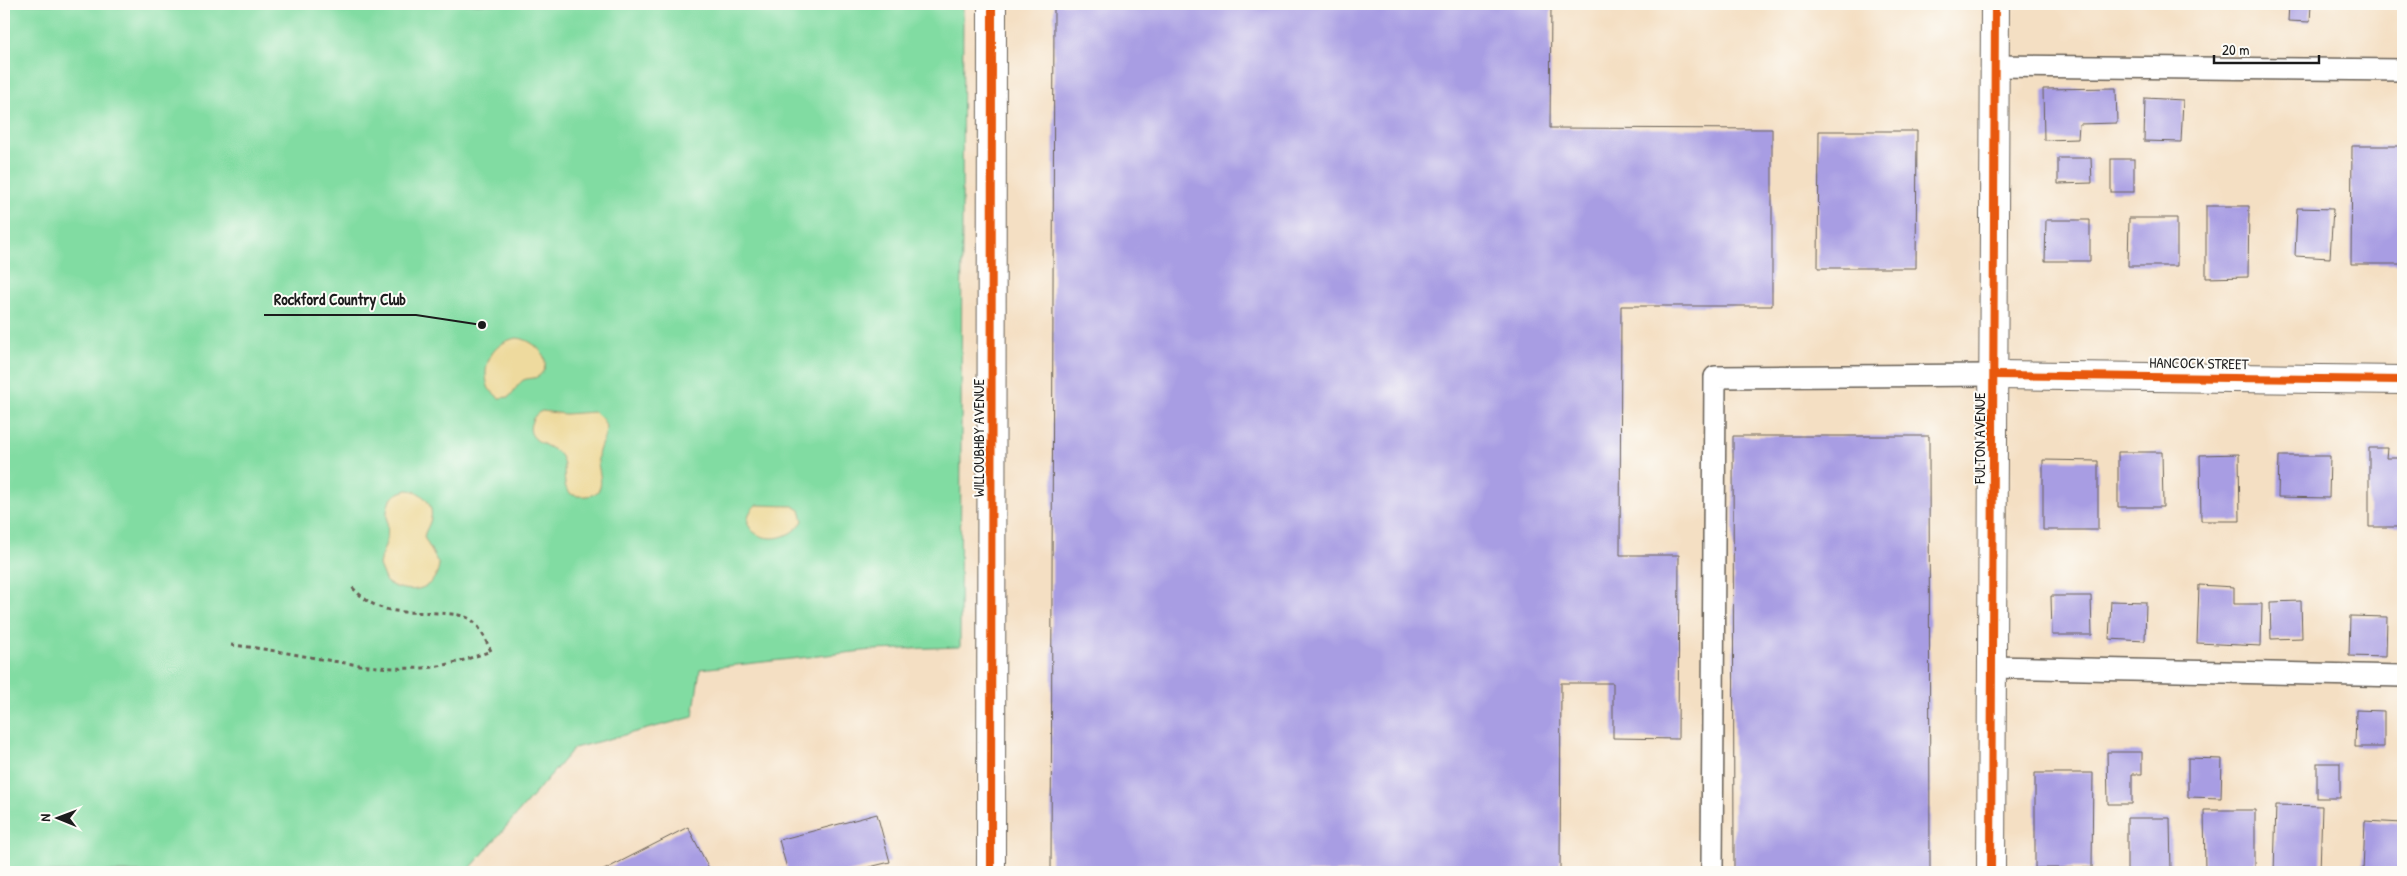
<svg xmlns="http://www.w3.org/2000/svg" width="2407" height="876" font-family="'Patrick Hand',sans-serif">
  <rect width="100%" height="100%" fill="#fdfcf7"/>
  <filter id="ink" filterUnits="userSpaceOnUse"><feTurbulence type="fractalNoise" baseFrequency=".02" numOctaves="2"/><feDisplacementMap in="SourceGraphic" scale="10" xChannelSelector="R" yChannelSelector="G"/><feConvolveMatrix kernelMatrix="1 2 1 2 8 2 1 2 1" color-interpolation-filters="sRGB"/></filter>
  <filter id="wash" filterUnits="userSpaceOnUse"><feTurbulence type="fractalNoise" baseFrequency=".0096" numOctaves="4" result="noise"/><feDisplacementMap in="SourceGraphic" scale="20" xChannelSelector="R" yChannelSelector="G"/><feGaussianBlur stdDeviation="1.12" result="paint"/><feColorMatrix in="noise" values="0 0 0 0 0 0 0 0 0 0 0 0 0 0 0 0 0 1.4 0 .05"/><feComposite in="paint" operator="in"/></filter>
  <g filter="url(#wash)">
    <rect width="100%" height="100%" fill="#f4dfc3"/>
    <polygon fill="#81dca2" stroke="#4e7c5f" points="4,4 963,4 960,647 872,650 700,669 693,717 574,748 467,872 4,872"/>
    <g fill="#eeda9e" stroke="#857b5d">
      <path d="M516,338C532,338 556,359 540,375C535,380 527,377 522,381C517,385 514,392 509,397L499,398L489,389C480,366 492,343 516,338Z"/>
      <path d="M542,411L565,414L594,412C617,427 600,439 598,456C596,470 611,494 586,496C553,499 571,469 560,455C551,444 523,442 532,421C534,416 537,413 542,411Z"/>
      <path d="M407,490C421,490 434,504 431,518C430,525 425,530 424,537L439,565C435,593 406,595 386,582L379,565C380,556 385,548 387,539C390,518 378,498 407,490Z"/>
      <path d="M756,505L793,506L800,510L803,521C778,556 728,530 756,505Z"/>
    </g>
    <g id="blocks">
      <g fill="#a89de3">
        <polygon points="1054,4 1551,4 1550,128 1772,129 1772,306 1621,306 1620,555 1679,555 1678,739 1613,738 1613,683 1561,683 1560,872 1051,872"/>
        <polygon points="2289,4 2311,4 2310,22 2288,21"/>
        <polygon points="2116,88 2117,123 2079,124 2078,139 2044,140 2043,89"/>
        <polygon points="2145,98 2183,100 2181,142 2144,141"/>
        <polygon points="1819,131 1917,131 1916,268 1818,268"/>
        <polygon points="2352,146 2403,146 2403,264 2351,264"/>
        <polygon points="2058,158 2091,158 2092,183 2058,184"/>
        <rect x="2111" y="159" width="23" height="33"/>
        <polygon points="2206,206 2249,206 2248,277 2206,278"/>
        <polygon points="2297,208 2333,209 2330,258 2295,256"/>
        <polygon points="2129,218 2177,218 2177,266 2128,266"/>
        <polygon points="2046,220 2090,220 2090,261 2045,261"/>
        <polygon points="1733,436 1929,436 1930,872 1734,872"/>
        <polygon points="2369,448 2387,448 2386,458 2403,458 2403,527 2369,527"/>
        <polygon points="2118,452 2162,452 2163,507 2118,507"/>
        <polygon points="2239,454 2240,521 2201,521 2200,455"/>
        <polygon points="2279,456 2330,456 2329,498 2278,497"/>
        <polygon points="2043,460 2098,461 2098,530 2043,530"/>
        <polygon points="2199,585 2234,587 2234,604 2262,604 2261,646 2197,643"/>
        <polygon points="2051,596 2091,596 2092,635 2052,635"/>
        <polygon points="2111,601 2146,602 2145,641 2109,639"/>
        <polygon points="2301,601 2302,638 2271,639 2270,602"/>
        <polygon points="2350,616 2387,617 2386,657 2349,656"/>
        <polygon points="2356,710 2384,711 2384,747 2355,747"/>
        <polygon points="2107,752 2142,752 2142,774 2132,774 2132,804 2108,804"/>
        <polygon points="2188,758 2222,759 2221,798 2188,797"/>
        <rect x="2317" y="763" width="23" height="35"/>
        <polygon points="2035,773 2093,773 2092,868 2035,868"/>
        <polygon points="2276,805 2322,806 2320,872 2274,872"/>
        <polygon points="2204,810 2255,810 2255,872 2205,872"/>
        <polygon points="877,814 890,862 849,872 788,872 779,840"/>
        <polygon points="2127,818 2170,818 2171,872 2127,872"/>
        <polygon points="2365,821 2403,823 2403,872 2363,872"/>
        <polygon points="688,827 711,872 600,872"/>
      </g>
    </g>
  </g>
  <g filter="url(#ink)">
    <use href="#blocks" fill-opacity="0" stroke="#686056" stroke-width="1"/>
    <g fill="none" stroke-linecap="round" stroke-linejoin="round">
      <defs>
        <g id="service">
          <polyline points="1995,66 2403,70"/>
          <polyline points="1992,667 2403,676"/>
          <polyline points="1712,872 1715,377 1994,375"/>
        </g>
        <g id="minor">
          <polyline points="1994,375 2403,380"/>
          <polyline points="991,872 992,4"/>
        </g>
        <polyline id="tertiary" points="1991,872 1995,4"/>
      </defs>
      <use href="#service" stroke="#686056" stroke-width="24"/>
      <use href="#minor" stroke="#686056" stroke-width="30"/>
      <use href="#tertiary" stroke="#686056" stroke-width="30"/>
      <path stroke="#686056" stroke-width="3" stroke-dasharray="4 4" stroke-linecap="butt" d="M231,645C295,651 357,671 421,668C445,667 468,659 491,651C485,640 481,626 470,619C461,614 450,614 440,613C401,611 379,617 351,586"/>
      <use href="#service" stroke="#fff" stroke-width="21"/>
      <use href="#minor" stroke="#fff" stroke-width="28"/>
      <use href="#tertiary" stroke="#fff" stroke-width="28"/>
      <defs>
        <g id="cycleway">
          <polyline points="1994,375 2403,380"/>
          <polyline points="991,872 992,4"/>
          <polyline points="1991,872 1995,4"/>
        </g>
      </defs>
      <use href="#cycleway" stroke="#fdfcf7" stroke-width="11"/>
      <use href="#cycleway" stroke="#e8590c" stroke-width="8"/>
    </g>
  </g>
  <g text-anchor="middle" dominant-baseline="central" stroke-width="4" stroke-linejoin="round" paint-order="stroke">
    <g font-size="15" fill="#1c1c1c" stroke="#fdfcf7">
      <text transform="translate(2199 363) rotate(1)">HANCOCK STREET</text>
      <text transform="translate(978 438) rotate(-90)">WILLOUBHBY AVENUE</text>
      <text transform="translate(1979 438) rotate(-90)">FULTON AVENUE</text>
    </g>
  </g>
  <path fill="none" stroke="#1c1c1c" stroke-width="2" d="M482 325L416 315H264"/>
  <circle fill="#1c1c1c" stroke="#fdfcf7" stroke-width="2" cx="482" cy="325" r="5"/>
  <g font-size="16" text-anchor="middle" font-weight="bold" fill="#1c1c1c" stroke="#fdfcf7" stroke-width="4" stroke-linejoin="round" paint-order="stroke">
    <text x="340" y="305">Rockford Country Club</text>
  </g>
  <rect width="2407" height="876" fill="none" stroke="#fdfcf7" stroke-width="20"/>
  <g transform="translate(58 818) rotate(271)" stroke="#fdfcf7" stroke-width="4" paint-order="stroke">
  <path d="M0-4L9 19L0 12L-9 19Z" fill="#1c1c1c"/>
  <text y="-8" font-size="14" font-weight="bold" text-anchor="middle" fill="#1c1c1c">N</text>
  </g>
  <path d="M2214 55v8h105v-8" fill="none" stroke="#1c1c1c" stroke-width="2.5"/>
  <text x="2222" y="55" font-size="15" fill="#1c1c1c" stroke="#fdfcf7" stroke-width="4" paint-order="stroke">20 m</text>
</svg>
